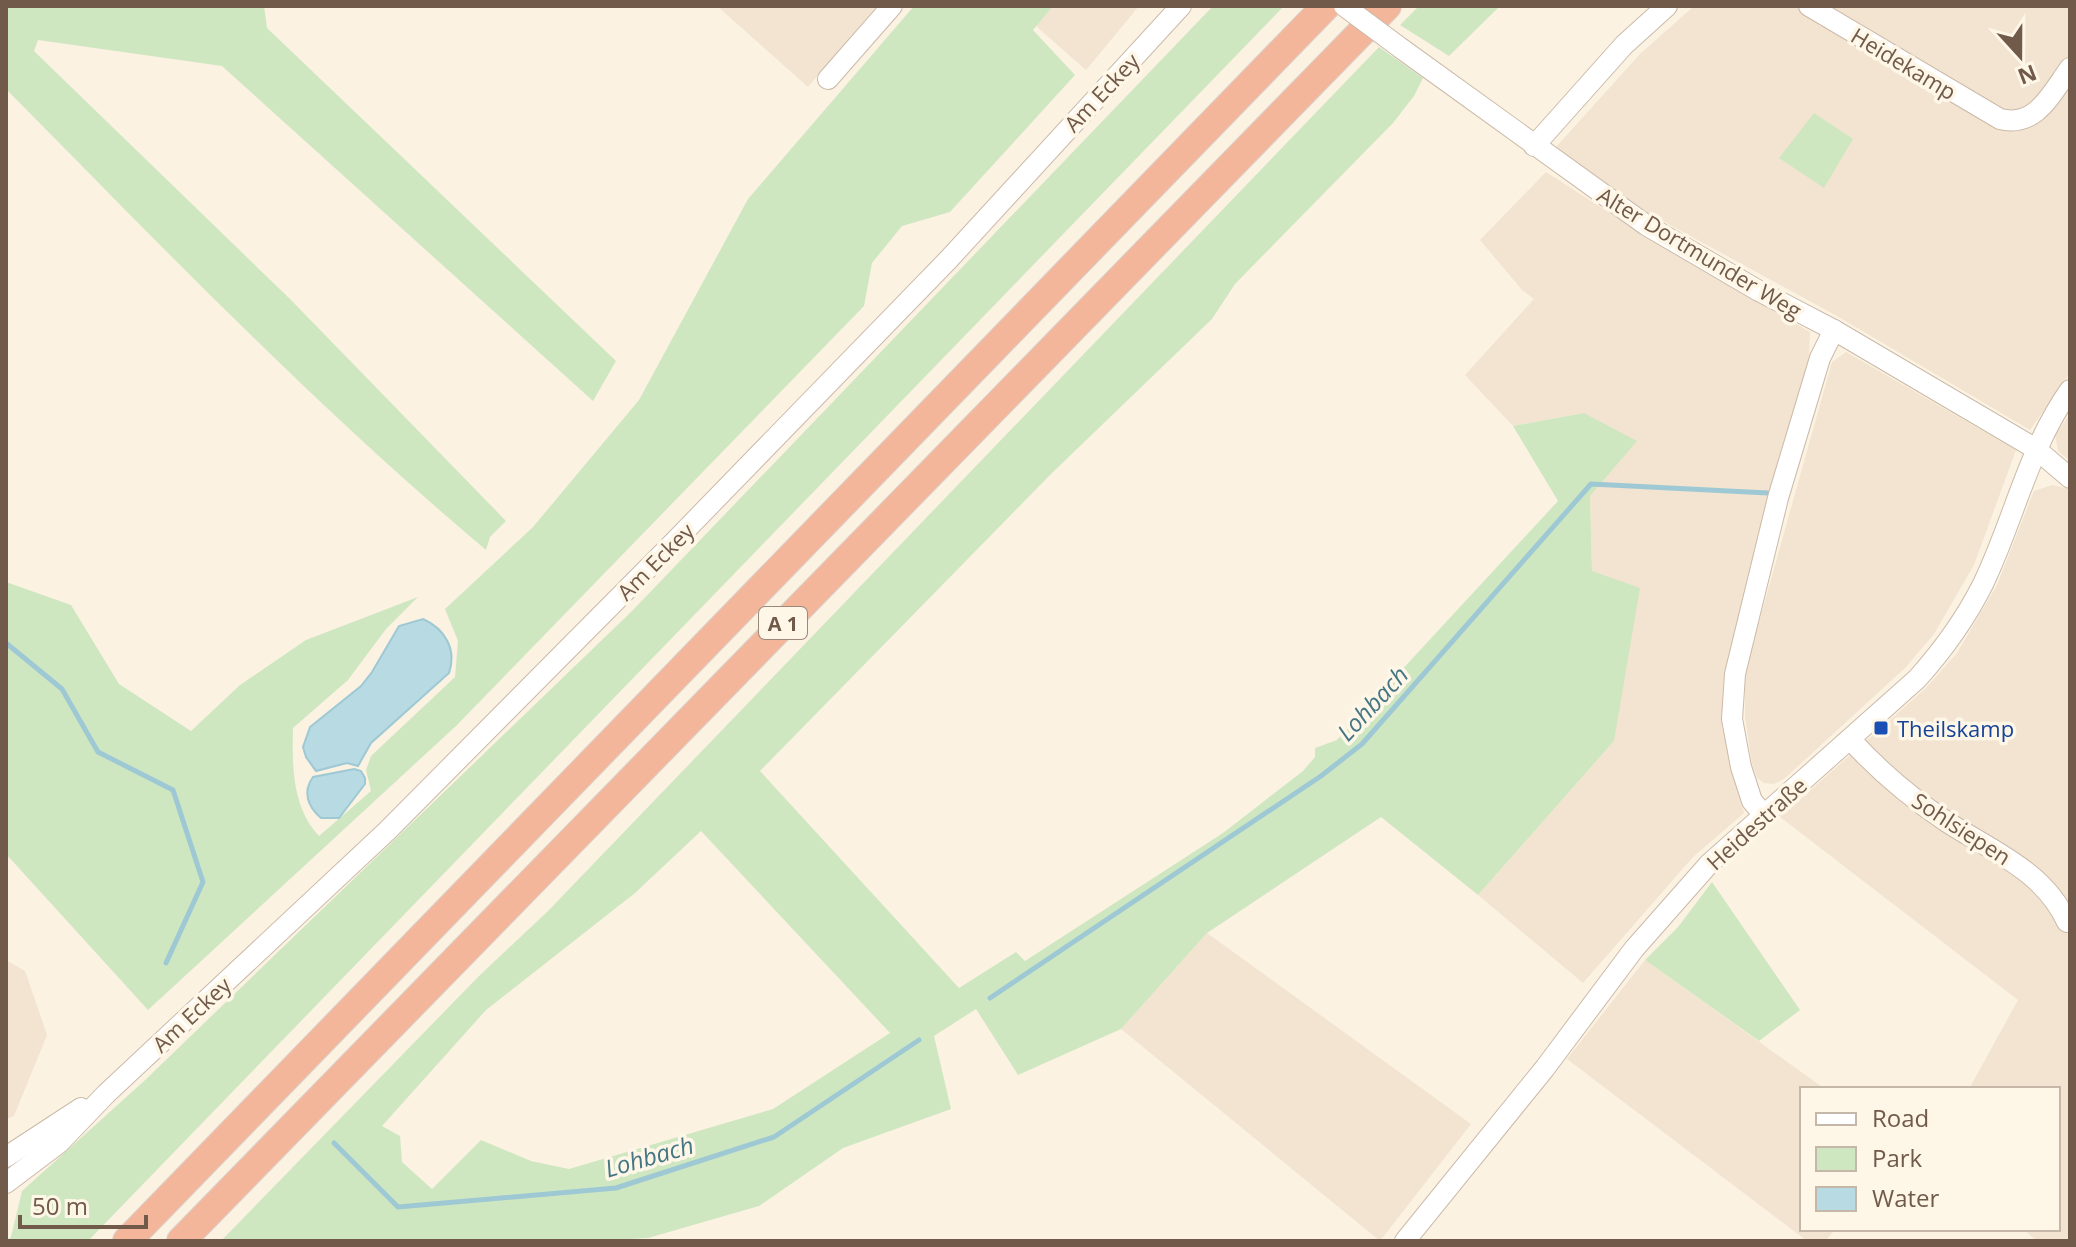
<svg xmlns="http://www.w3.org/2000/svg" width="2076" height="1247" font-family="'Open Sans',sans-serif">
  <rect width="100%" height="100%" fill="#fbf2e2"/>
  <g fill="#f2e4d0">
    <polygon points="717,6 877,6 808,87"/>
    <polygon points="1053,6 1139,6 1086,70 1036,26"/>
    <polygon points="1694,6 2070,6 2070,373 2030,430 1837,316 1650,214 1556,147 1640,54"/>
    <polygon points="1546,172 1641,233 1810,332 1809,357 1725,674 1722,725 1732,772 1744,813 1693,857 1583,983 1478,895 1614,741 1592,572 1590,496 1584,413 1513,426 1465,375 1534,299 1522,290 1480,240"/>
    <polygon points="1846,352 2016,450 1974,565 1934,634 1905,668 1784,779 1774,784 1764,783 1757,778 1752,764 1745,717 1745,672 1832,362"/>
    <polygon points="2070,414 2070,461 2058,451 2055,435"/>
    <polygon points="2052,485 2070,489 2070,1241 2037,1241 2023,1229 2058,1229 2058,1089 1969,1089 2018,1000 1780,817 1925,689 1957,653 1997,585 2034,491"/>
    <polygon points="1207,933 1471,1124 1380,1241 1121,1029"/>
    <polygon points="6,960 25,971 47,1035 14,1116 6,1119"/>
    <polygon points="1645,960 1825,1089 1802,1089 1802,1229 1836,1229 1825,1241 1807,1241 1567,1059"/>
  </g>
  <g fill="#cfe7c1" fill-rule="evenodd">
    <path d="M6,6H264L267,28L616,361L593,401L222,66L38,40L34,51L290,299L506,521L490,537L486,550C316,407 162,247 6,89Z"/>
    <path d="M914,6H1053L1033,30L1075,75L950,212L902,226L872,263L864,306L456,726L148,1010L6,854V582L71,605L119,684L191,731L240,685L306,640L418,597L386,629L348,680L293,728C292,765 292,807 319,836L371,791L366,770L371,756L455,677L458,641L445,609L533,527L639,400L748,199Z"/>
    <polygon points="1213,6 1284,6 88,1241 6,1241 11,1237 22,1191 143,1082 632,611"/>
    <polygon points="1419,6 1500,6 1449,56 1400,25"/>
    <path d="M1379,47L1423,78L1414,96L1393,123L1235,284L1212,319L1051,474L760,771L959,988L1016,952L1025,961L1223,833L1303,771L1315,757V748L1337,740L1558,501L1513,426L1584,413L1637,441L1590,496L1592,571L1640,588L1614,741L1478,895L1381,817L1207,933L1121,1029L1018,1075L976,1009L934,1036L951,1109L843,1148L759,1206L648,1238L591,1241H221L479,976L548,911ZM701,831L890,1033L773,1109L569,1169L531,1161L481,1140L432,1189L402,1162L400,1136L382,1126L486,1010L635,893Z"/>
    <polygon points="1814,113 1853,139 1824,188 1779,158"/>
    <polygon points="1712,882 1800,1010 1759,1041 1645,960 1678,927"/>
  </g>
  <g fill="#b7dae3" stroke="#9ec9d4" stroke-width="2">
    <path d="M423,619C445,629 457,649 449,673L371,743L358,766L347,763L316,771L306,757L303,747L310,727L361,686L372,672L399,626Z"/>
    <path d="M354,769L361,771L365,778V784L339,818H321C308,807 302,792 313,777Z"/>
  </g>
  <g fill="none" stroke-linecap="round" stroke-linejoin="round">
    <g stroke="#9ec9d4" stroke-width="5">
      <polyline points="6,643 62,689 98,752 173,790 203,882 166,963"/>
      <polyline points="990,998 1321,776 1362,744 1591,484 1768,493"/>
      <polyline points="334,1143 398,1207 616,1188 774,1137 919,1040"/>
    </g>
    <defs>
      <g id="minor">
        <path d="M1809,6L2000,119C2036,128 2051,94 2070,68"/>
        <polyline points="1402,49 1646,225 1759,291 1834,330 2036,449 2070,478"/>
        <polyline points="828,79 892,6"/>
        <polyline points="1534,146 1624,45 1667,6"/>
        <path d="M1850,739C1879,771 1911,798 1947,822C1992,851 2044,871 2067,922"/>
        <polyline points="1764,815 1752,801 1741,767 1732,719 1735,674 1778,498 1820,358 1834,330"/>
        <polyline points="6,1157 81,1108"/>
        <polyline points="6,1183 59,1143 106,1094 387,831 674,542 949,259 1181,6"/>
        <path d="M1405,1241L1545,1068L1634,949L1709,864L1917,679C1943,650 1965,620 1983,584C2014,520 2028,449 2070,390"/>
      </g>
      <g id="highway">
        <polyline points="127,1241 1326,6"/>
        <polyline points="181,1241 1387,6"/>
      </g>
    </defs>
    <use href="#minor" stroke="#cbbaa9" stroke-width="22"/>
    <use href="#highway" stroke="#dad4d0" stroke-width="30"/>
    <use href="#minor" stroke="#fff" stroke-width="20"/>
    <use href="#highway" stroke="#f3b69b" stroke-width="28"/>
    <defs>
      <polyline id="minor-bridge" points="1344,6 1402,49"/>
    </defs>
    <use href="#minor-bridge" stroke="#cbbaa9" stroke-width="22" stroke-linecap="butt"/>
    <use href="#minor-bridge" stroke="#fff" stroke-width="20"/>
  </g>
  <rect fill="#1a4fb4" stroke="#fef6e7" stroke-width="3" x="1873" y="720" width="16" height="16" rx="4"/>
  <g text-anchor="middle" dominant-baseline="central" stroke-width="7" stroke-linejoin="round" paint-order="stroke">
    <rect fill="#fef6e7" stroke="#9b8979" stroke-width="2" x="759" y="607" width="48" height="32" rx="6"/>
    <g font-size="20" font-weight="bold" fill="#715a4a">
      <text x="783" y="623">A 1</text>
    </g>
    <g font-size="22" fill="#715a4a" stroke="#fef6e7">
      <text transform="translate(1904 63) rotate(31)">Heidekamp</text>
      <text transform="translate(1101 92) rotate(-47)">Am Eckey</text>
      <text transform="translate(1700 252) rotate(31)">Alter Dortmunder Weg</text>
      <text transform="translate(655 561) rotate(-45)">Am Eckey</text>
      <text transform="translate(1756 823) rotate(-42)">Heidestraße</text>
      <text transform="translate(1962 828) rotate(33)">Sohlsiepen</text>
      <text transform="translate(191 1014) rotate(-43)">Am Eckey</text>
    </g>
    <g font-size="22" fill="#164399" stroke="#fef6e7" text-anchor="start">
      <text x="1897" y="728">Theilskamp</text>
    </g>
    <g font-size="24" font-style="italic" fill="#457684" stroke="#fef6e7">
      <text transform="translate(1372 703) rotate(-47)">Lohbach</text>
      <text transform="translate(649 1156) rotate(-16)">Lohbach</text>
    </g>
  </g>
  <rect width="2076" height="1247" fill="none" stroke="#715a4a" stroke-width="16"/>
  <rect x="1800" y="1087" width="260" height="144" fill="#fef6e7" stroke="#c6b8a8" stroke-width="2"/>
  <rect x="1816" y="1113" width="40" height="12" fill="#ffffff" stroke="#c6b8a8" stroke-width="2"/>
  <text x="1872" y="1127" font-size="24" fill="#715a4a">Road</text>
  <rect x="1816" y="1147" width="40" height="24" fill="#cfe7c1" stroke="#c6b8a8" stroke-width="2"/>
  <text x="1872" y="1167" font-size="24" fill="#715a4a">Park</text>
  <rect x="1816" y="1187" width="40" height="24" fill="#b7dae3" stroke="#c6b8a8" stroke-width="2"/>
  <text x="1872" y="1207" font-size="24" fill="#715a4a">Water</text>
  <g transform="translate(2020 56) rotate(159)" stroke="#fef6e7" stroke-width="6" paint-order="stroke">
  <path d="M0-6L14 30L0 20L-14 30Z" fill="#715a4a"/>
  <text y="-12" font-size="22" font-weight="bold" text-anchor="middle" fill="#715a4a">N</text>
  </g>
  <path d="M20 1215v12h126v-12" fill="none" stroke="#715a4a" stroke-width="4"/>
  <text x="32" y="1215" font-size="24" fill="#715a4a" stroke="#fef6e7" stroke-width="6" paint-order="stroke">50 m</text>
</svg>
